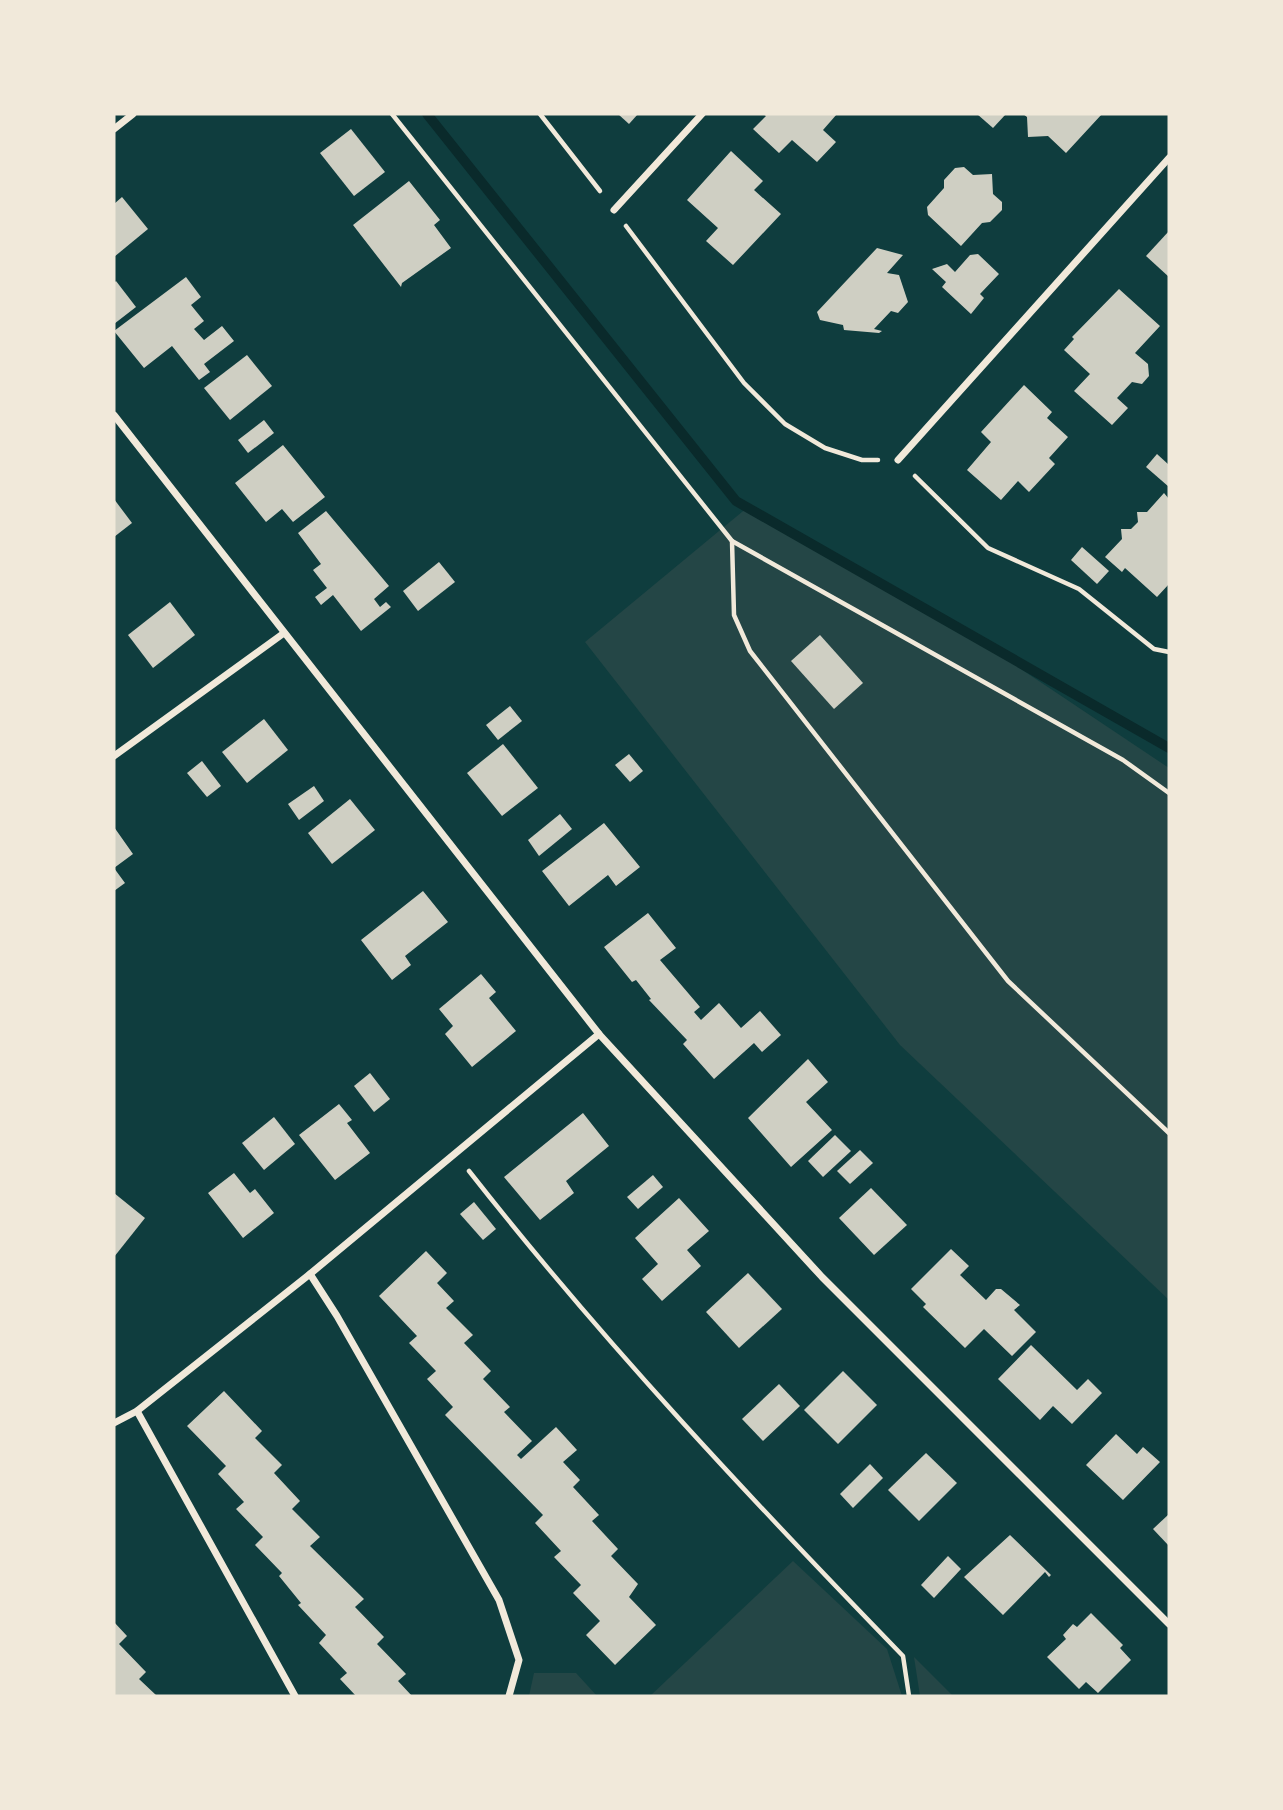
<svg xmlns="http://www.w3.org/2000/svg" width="1283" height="1810" font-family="'Archivo Narrow',sans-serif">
  <rect width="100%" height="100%" fill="#0f3d3e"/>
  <g fill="#244646">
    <polygon points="748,507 961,629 1169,768 1169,1300 900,1045 585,642"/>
    <polygon points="793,1561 887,1649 902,1696 650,1696"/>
    <polygon points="914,1657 953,1696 920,1696"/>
    <polygon points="534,1673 576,1673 597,1696 529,1696"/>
  </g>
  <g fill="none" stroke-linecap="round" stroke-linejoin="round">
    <polyline stroke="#0a2a2b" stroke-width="10" points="427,114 736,501 1169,748"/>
  </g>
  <g fill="#cfcfc3">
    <polygon points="618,114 638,114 629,124"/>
    <polygon points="763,114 837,114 823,130 836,142 817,162 792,140 779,153 753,129 766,116"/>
    <polygon points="977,114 1006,114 993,128"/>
    <polygon points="1023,114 1102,114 1066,153 1048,136 1028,137 1027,117"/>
    <polygon points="351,129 385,172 354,196 320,153"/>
    <polygon points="731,151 763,181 754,190 781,214 733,265 706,241 718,228 687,200"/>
    <polygon points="964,167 973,175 992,174 993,194 1002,202 1002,210 990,222 982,223 961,246 928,215 927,207 944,188 944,180 955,168"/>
    <polygon points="409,181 440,220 434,225 451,248 402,283 401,287 353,225"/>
    <polygon points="122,197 148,229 114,257 114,204"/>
    <polygon points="1169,231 1169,277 1146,256"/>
    <polygon points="877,248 903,255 887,273 899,275 908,302 898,313 891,311 874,329 882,331 879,333 844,330 843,325 820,320 817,312"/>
    <polygon points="978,254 999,274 980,294 984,298 971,314 942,287 946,282 932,269 947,264 955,272 970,255"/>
    <polygon points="186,277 201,297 191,305 204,321 194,329 204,340 222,326 234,341 204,364 210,372 199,380 172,346 144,368 114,331"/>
    <polygon points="116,281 136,307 114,324 114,283"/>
    <polygon points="1119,289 1160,326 1135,353 1148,364 1149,376 1142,384 1132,382 1117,398 1128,408 1112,425 1074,391 1090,374 1064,350 1074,339 1072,337"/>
    <polygon points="247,355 272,386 230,420 204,388"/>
    <polygon points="1024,385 1052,412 1047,418 1068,437 1049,458 1055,464 1029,492 1018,481 1001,500 967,470 991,442 981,432"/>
    <polygon points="264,420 274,433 248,453 238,440"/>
    <polygon points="283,445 325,497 293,522 282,509 266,522 235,483"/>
    <polygon points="1157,454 1169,465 1169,487 1146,467"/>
    <polygon points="1164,493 1169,499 1169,584 1157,597 1125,568 1122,572 1105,557 1122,539 1121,529 1131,529 1138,522 1137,512 1147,512"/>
    <polygon points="114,499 132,523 114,537"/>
    <polygon points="326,511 389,586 374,599 380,607 386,602 391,607 361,631 333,595 321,605 315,597 327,588 313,570 321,564 298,533"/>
    <polygon points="1082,547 1109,571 1097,584 1071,560"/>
    <polygon points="439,562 455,582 418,611 403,591"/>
    <polygon points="170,602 195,635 153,668 128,635"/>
    <polygon points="820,635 863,683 834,709 791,661"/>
    <polygon points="510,706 522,721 498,740 486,725"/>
    <polygon points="264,719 288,750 247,783 222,752"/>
    <polygon points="503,744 538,788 502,816 467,773"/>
    <polygon points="629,754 643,771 630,782 615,765"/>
    <polygon points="202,761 221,786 207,797 187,773"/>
    <polygon points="314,786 324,801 299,820 288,804"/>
    <polygon points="350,799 375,830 332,864 308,833"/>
    <polygon points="560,814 572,829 539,856 528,840"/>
    <polygon points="604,823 640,867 616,886 608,875 569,906 542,871"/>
    <polygon points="114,827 133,854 114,868 125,883 114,891"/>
    <polygon points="423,891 448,922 405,956 411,965 392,980 361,940"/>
    <polygon points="648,913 676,948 660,960 700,1007 694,1012 701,1020 719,1003 741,1028 760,1011 781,1035 762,1052 754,1043 714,1079 683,1044 687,1040 649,1000 651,999 636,980 632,982 604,947"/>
    <polygon points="481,974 496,992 489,998 516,1031 472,1067 445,1034 453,1026 439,1009"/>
    <polygon points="808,1059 828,1082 806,1102 832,1130 791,1167 748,1118"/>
    <polygon points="370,1073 390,1099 374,1112 354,1086"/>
    <polygon points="339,1104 352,1120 347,1123 370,1153 335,1180 299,1135"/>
    <polygon points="583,1113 609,1146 566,1181 574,1193 540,1220 504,1177"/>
    <polygon points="274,1117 295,1144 264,1170 242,1143"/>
    <polygon points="835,1135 851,1151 823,1177 808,1161"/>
    <polygon points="860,1150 873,1163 850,1184 837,1171"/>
    <polygon points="234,1173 250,1193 255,1189 274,1213 243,1238 208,1193"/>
    <polygon points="653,1175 663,1187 638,1209 627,1197"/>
    <polygon points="871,1188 907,1225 874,1255 839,1218"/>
    <polygon points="114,1193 145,1218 114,1257"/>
    <polygon points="679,1198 709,1231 687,1250 701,1266 662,1301 642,1279 658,1264 635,1238"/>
    <polygon points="474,1202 496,1229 483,1240 460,1214"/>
    <polygon points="951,1249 969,1266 960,1275 986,1300 996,1289 1001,1289 1020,1305 1014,1310 1036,1332 1012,1356 984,1329 965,1348 923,1307 926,1304 911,1289"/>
    <polygon points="426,1251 447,1273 437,1283 454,1301 446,1308 473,1335 464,1343 491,1371 483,1379 510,1407 504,1412 532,1441 517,1455 521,1459 556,1427 577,1450 563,1462 580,1480 573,1487 599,1515 592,1521 618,1549 611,1556 638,1584 629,1597 656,1625 615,1665 586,1635 600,1621 573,1593 581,1585 554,1557 561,1551 535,1523 543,1515 445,1415 453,1407 427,1379 436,1371 409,1343 417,1336 379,1296"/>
    <polygon points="748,1273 782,1309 739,1348 706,1312"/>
    <polygon points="1031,1345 1077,1390 1088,1379 1102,1393 1072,1424 1053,1406 1040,1420 998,1379"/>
    <polygon points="843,1371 877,1405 838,1444 804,1410"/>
    <polygon points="779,1384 800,1406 763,1441 742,1419"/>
    <polygon points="224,1391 262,1431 255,1438 282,1465 274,1473 300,1501 292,1509 320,1537 310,1546 364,1599 355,1607 384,1637 377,1644 406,1674 398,1681 412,1696 356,1696 340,1679 347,1673 319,1643 326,1635 298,1605 301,1603 279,1576 282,1573 255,1545 263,1537 236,1509 244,1502 218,1474 226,1466 187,1426"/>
    <polygon points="1116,1434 1137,1454 1143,1447 1160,1462 1123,1500 1086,1465"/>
    <polygon points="926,1453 957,1483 919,1521 888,1490"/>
    <polygon points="870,1464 883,1478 853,1508 840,1494"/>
    <polygon points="1169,1514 1169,1546 1153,1529"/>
    <polygon points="1010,1535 1051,1575 1049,1577 1045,1572 1003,1615 964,1577"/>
    <polygon points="948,1556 961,1569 934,1598 921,1585"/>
    <polygon points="1091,1613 1123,1645 1120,1648 1131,1660 1098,1693 1086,1682 1079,1689 1047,1657 1066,1639 1063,1635 1073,1624 1077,1627"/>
    <polygon points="114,1622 127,1636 119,1644 146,1672 139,1679 157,1696 114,1696"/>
  </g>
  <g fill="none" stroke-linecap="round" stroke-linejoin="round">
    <g stroke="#f1e9da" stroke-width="4.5">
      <polyline points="392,114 732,541 1123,760 1169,793"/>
      <polyline points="540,114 600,191"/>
      <polyline points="626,226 744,383 785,424 825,448 862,460 878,460"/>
      <polyline points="915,476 988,548 1079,589 1154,649 1169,652"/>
      <polyline points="732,541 734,615 750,651 1008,981 1169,1133"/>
      <path d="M469,1171C604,1343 751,1499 903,1656L909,1696"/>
    </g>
    <g stroke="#f1e9da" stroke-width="7">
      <polyline points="114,129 133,114"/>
      <polyline points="614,210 702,114"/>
      <polyline points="114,415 599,1034 822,1277 1169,1624"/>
      <polyline points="898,460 1169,158"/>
      <polyline points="114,756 284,633"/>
      <polyline points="310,1274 337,1316 499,1600 519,1660 509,1696"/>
      <polyline points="137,1411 295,1696"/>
      <polyline points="114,1423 137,1411 310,1274 599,1034"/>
    </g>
  </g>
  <rect width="1283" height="1810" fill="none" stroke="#f1e9da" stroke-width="231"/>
</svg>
